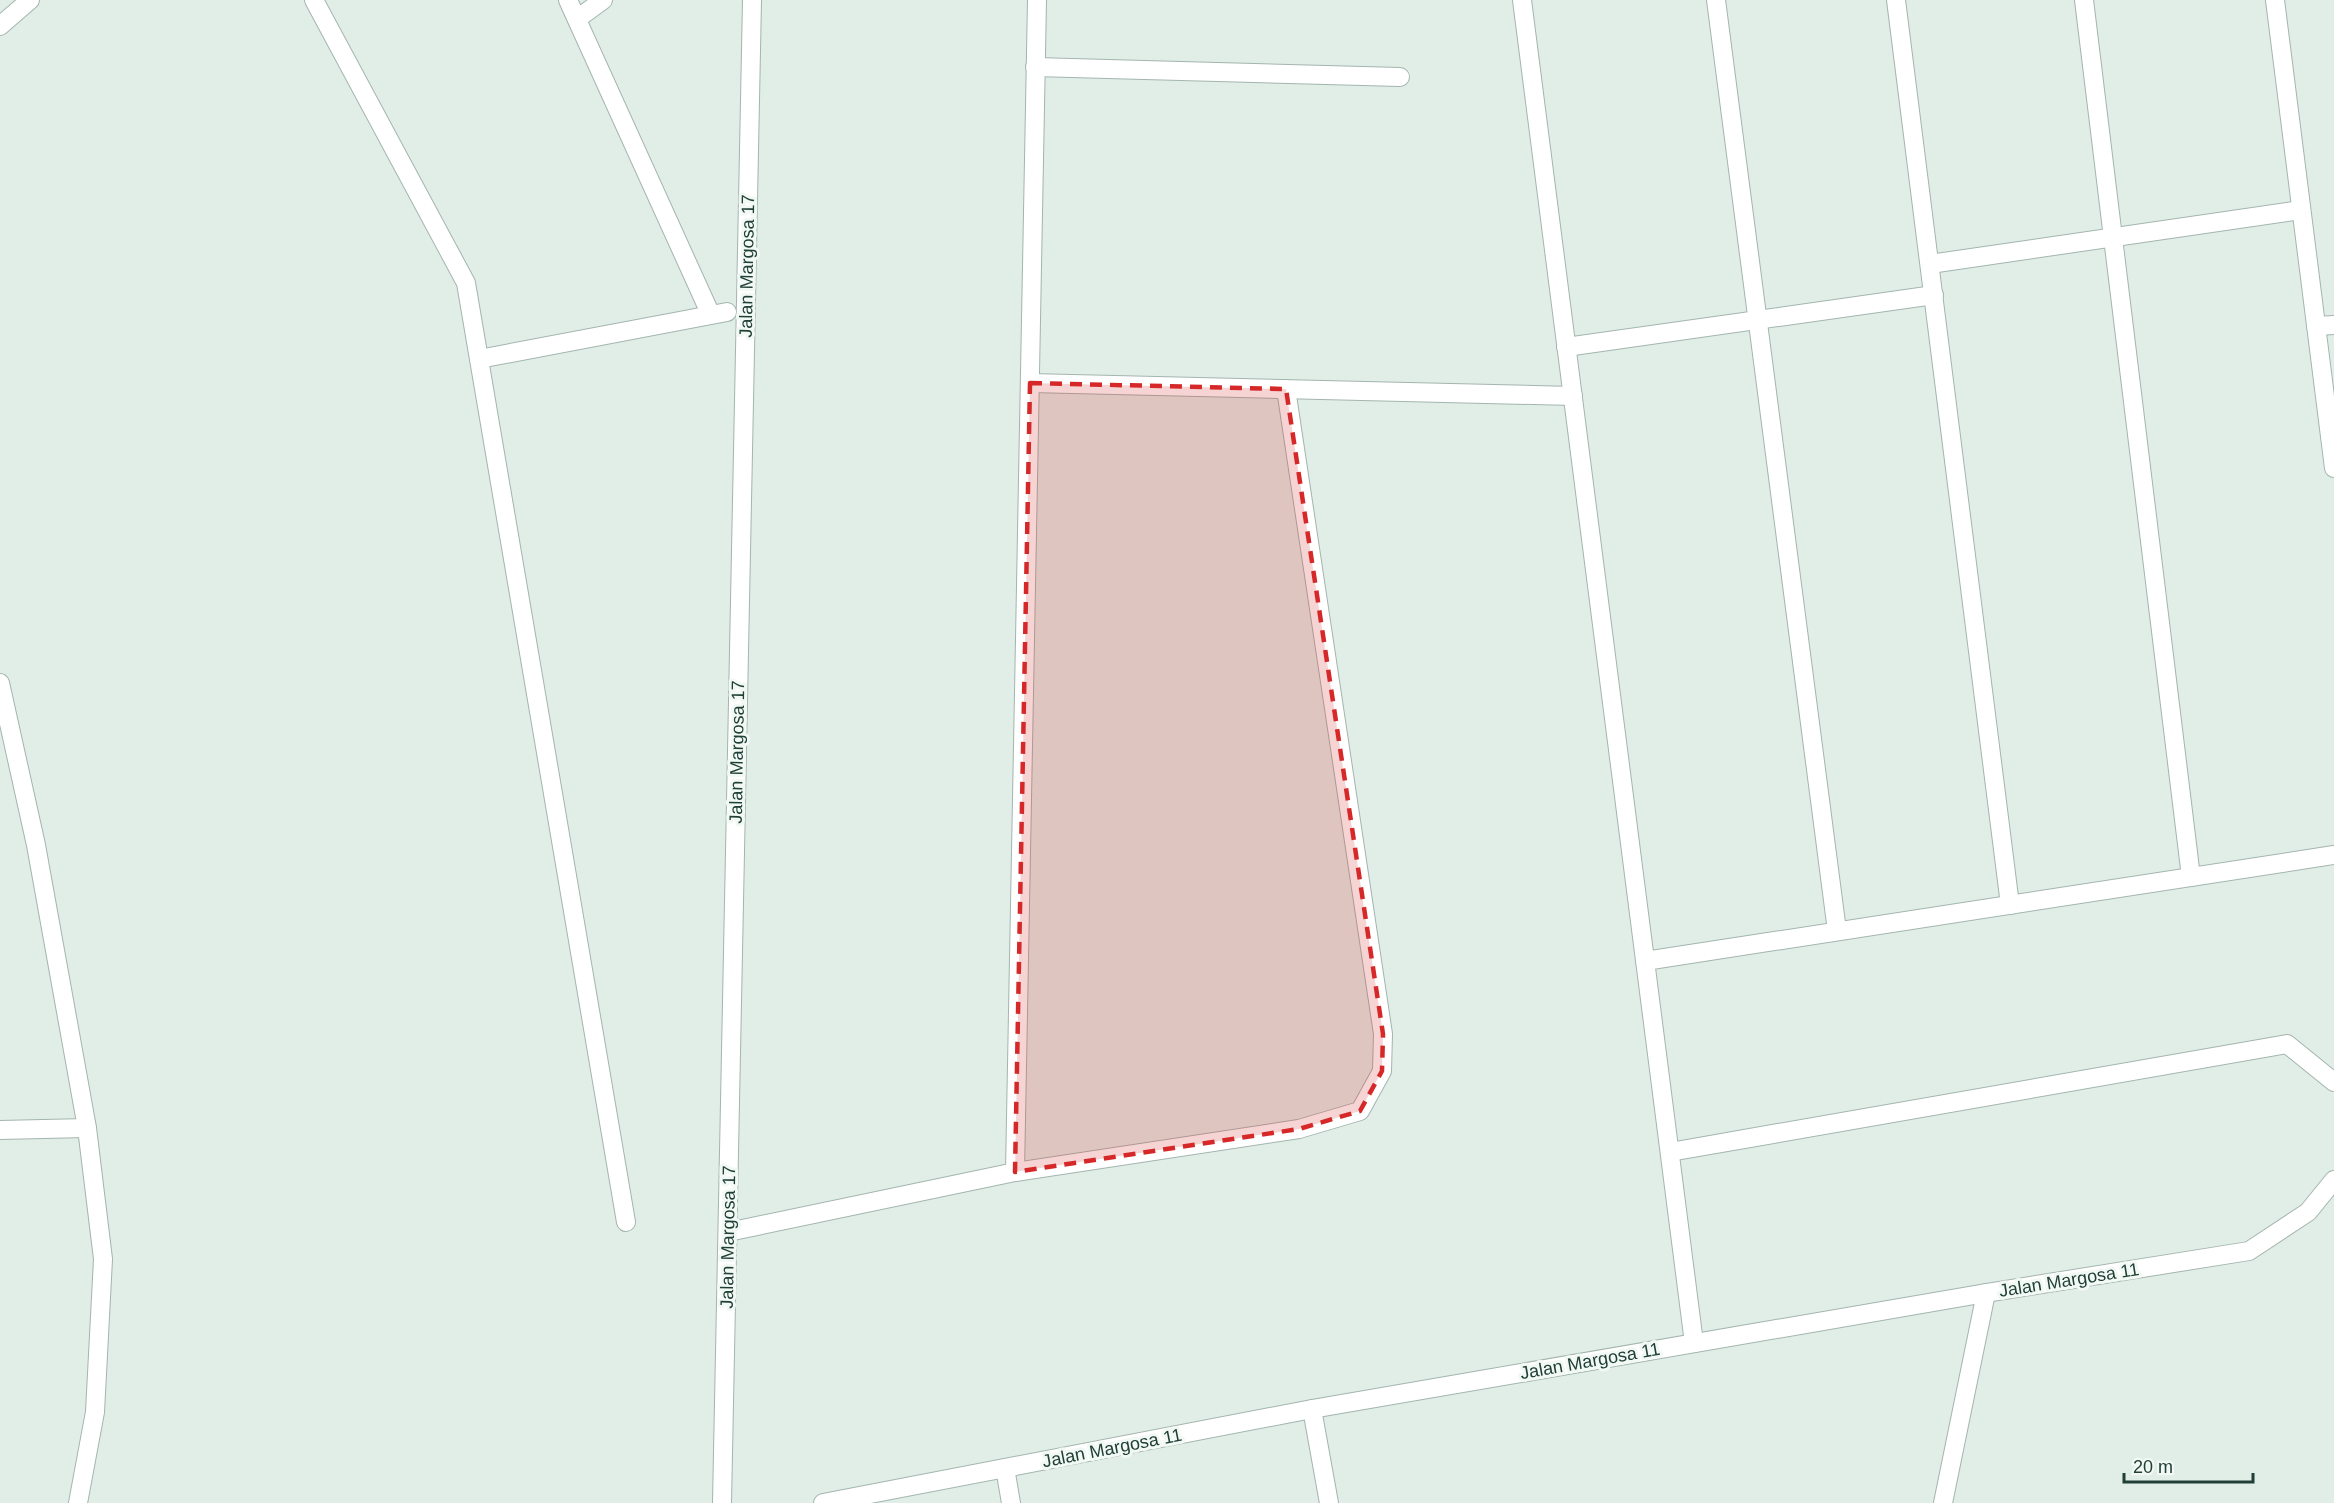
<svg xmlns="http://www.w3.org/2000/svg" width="2334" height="1503" font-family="Helvetica,sans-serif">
  <rect width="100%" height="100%" fill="#e1ede7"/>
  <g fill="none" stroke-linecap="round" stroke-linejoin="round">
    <defs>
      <g id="service">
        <polyline points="1716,0 1837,931"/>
        <polyline points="2084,0 2191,877"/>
        <polyline points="1930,264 2301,210"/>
        <polyline points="2316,326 2334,325"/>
        <polyline points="1566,347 1934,295"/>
        <polyline points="1670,1152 2287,1044 2334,1082"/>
      </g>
      <g id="minor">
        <polyline points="314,0 466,283 626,1222"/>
        <polyline points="568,0 710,313"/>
        <polyline points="1522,0 1694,1343"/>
        <polyline points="1896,0 2010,905"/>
        <polyline points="2275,0 2334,468"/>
        <polyline points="577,19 603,0"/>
        <polyline points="0,26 30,0"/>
        <polyline points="1035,67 1400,77"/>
        <polyline points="479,359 727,312"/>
        <polyline points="1030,383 1573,396"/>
        <polyline points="1645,961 2334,855"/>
        <polyline points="0,1130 87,1128"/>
        <polyline points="1015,1172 1037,0"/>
        <polyline points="728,1232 1015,1172 1299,1129 1360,1111 1382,1071 1383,1034 1286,389"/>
        <polyline points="1312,1409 1329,1503"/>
        <polyline points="1005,1468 1011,1503"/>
        <polyline points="722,1503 752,0"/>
        <polyline points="1943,1503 1986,1293"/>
      </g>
      <g id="tertiary">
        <polyline points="0,683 36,845 87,1128 103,1259 95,1412 78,1503"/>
        <polyline points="823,1503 1312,1409 1986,1293 2249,1251 2308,1212 2334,1180"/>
      </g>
    </defs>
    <use href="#service" stroke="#a3b5af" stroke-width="20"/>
    <use href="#minor" stroke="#a3b5af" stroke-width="20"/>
    <use href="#tertiary" stroke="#a3b5af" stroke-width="20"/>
    <use href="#service" stroke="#fff" stroke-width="18"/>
    <use href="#minor" stroke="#fff" stroke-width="18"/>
    <use href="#tertiary" stroke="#fff" stroke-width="18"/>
  </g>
  <path fill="#d62828" fill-opacity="0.2" stroke="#d62828" stroke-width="4.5" stroke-dasharray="12 8" stroke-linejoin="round" d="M1030,383L1286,389L1383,1034L1382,1071L1360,1111L1299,1129L1015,1172Z"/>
  <g text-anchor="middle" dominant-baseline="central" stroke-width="6" stroke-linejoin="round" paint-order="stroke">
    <g font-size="18" fill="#203f37" stroke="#f2f9f5">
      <text transform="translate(747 266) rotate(-89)">Jalan Margosa 17</text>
      <text transform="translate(737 752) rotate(-89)">Jalan Margosa 17</text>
      <text transform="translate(728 1237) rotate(-89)">Jalan Margosa 17</text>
      <text transform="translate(2069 1280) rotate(-9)">Jalan Margosa 11</text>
      <text transform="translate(1590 1361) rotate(-10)">Jalan Margosa 11</text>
      <text transform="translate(1112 1448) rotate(-11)">Jalan Margosa 11</text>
    </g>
  </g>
  <path d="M2124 1473v9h129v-9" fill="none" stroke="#203f37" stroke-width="3"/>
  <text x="2133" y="1473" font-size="18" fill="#203f37" stroke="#f2f9f5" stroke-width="4.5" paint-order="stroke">20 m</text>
</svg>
